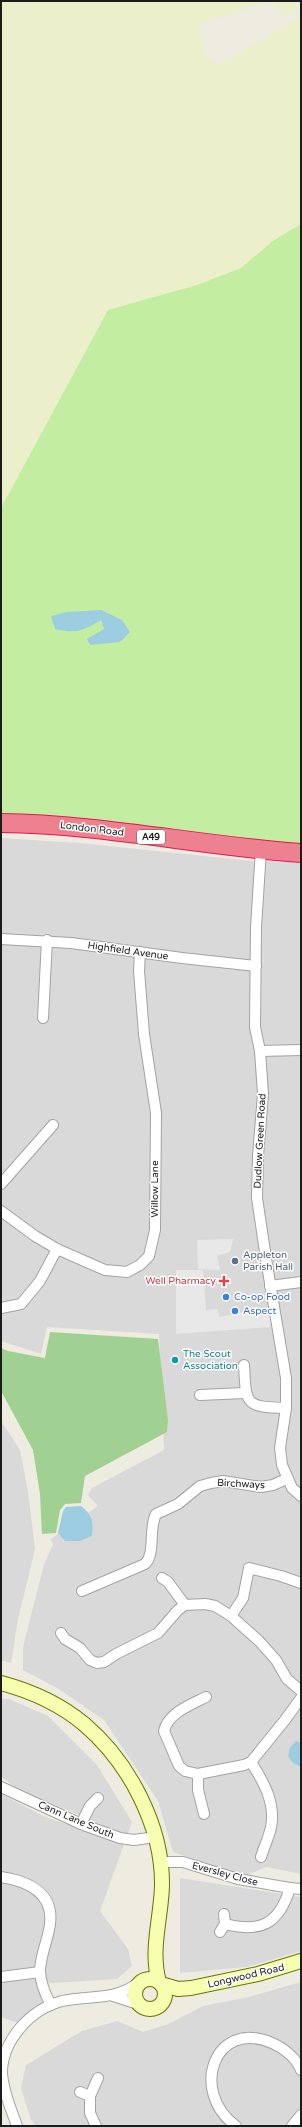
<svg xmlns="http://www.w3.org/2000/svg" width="302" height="2127" font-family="'Varela Round',sans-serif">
  <rect width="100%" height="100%" fill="#eeebe1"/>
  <g fill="#dad9d9">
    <polygon points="1,838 79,843 253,861 301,862 301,1874 266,1867 245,1876 173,1852 158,1801 104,1720 57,1688 23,1670 23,1647 44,1564 53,1545 51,1539 98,1506 88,1495 92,1488 164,1450 159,1334 47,1327 41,1354 1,1341"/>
    <polygon points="1,1421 20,1450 28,1492 35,1549 18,1619 11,1663 1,1660"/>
    <polygon points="1,1699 9,1699 48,1716 97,1765 132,1822 100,1911 128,1949 132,1966 117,1979 38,1984 43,2002 18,2023 1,2017 1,1794 45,1817 79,1828 79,1815 16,1788 1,1776"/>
    <polygon points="180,1878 301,1897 301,1951 247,1967 180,1973"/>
    <polygon points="301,1982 301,2126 36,2126 31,2120 21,2088 26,2065 82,2031 117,2021 143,2032 168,2024 203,2006 249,1997"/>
  </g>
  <g fill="#ebefca">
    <polygon points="1,1 269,1 199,24 207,64 207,55 212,61 221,64 301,16 301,224 273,241 241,268 197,285 108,310 1,508"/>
    <polygon points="271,1 301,1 301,8 286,17"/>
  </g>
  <polygon fill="#c3eea2" points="301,224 301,853 1,815 1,508 108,310 197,285 241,268 273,241"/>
  <polygon fill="#a1d192" points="50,1332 158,1339 168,1420 167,1432 85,1476 81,1503 65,1504 60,1510 56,1533 42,1534 40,1494 33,1450 1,1391 1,1348 8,1351 45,1358"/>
  <g fill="#e8e8e8">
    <polygon points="233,1239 230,1252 217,1256 220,1270 198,1269 197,1240"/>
    <polygon points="176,1270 203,1270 206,1310 218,1309 219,1317 274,1306 270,1327 176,1334"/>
  </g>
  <g fill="#9dcde0">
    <path d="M101,610L122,620L130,632L120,642L90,645L87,639L104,629L101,620C82,631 77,634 55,629L51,616L67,612Z"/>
    <path d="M81,1506C92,1514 94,1523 92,1536L80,1541H65L58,1533L63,1511L66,1507Z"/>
    <polygon points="296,1741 301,1743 301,1767 293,1763 288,1756 290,1747"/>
  </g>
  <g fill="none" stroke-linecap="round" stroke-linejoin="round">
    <defs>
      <g id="street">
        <polyline points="261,850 256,927 255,1027 260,1051 263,1094 258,1156 257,1198 267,1265 286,1378 286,1408 280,1448 282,1465 292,1488 301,1496"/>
        <polyline points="1,939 71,943 182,958 256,966"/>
        <polyline points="43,1018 47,940"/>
        <polyline points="260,1051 301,1050"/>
        <polyline points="1,1184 53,1125"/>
        <polyline points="1,1211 35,1236 57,1249 105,1270 127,1272 140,1265 149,1256 155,1230 156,1113 144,1034 139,971 140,952"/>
        <polyline points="270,1286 301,1282"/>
        <polyline points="1,1308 21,1304 40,1281 57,1249"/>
        <path d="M244,1365C246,1405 245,1407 286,1408"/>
        <polyline points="200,1395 245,1393"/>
        <polyline points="162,1578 168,1582 185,1605"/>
        <path d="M82,1591L145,1564C156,1553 148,1530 156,1514L178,1504L200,1486L211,1483L223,1481L261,1487L273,1485L286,1479"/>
        <polyline points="231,1616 243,1598 249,1568 281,1576 301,1583"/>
        <polyline points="61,1633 65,1639 80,1648 90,1660 97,1663 104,1662 116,1654 158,1633 178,1610 185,1605 205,1604 215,1606 231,1616 259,1641 276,1660 287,1679 301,1691"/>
        <path d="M206,1697C190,1705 168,1713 164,1731L179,1766L185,1771L198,1774L244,1765L251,1762L285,1720L301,1698"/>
        <path d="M251,1762C263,1781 276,1803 271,1827C269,1837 264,1847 261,1857"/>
        <polyline points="198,1774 198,1790 204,1814"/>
        <polyline points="1,1787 81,1824 120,1838 134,1840 155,1837"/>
        <polyline points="81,1824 90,1806 98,1798"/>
        <path d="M160,1862H183L238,1879L290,1888C279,1924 261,1933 225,1924"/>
        <path d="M1,1877C27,1881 54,1892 50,1924C48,1940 41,1953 40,1970C40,1983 45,1994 51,2005"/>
        <polyline points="290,1888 301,1889"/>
        <polyline points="220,1932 225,1924 224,1914"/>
        <polyline points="1,1977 40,1972"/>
        <polyline points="113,1996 138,2004"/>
        <polyline points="80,2092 90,2096 98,2078"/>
        <polyline points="90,2096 90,2113 96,2126"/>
        <path d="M17,2126C11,2109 3,2091 2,2073C2,2040 31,2009 62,2001C89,1995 115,2001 138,1983"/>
        <path d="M236,2126C189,2092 214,2018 272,2043C284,2048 296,2058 301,2070"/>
        <polyline points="292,2126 301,2115"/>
      </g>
      <g id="secondary">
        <path d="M1,1683C31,1691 60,1704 84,1724C129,1762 163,1827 162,1886C161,1919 150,1950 159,1982"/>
        <circle cx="150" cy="1994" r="15"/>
        <polyline points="161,1984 178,1989 191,1988 258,1974 301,1961"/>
      </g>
      <path id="highway" d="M1,823C101,824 201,846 301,853"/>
    </defs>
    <use href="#street" stroke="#a3a3a3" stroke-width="12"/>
    <use href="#secondary" stroke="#637600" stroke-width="16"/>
    <use href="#highway" stroke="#e41652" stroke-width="20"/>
    <use href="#street" stroke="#fff" stroke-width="10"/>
    <use href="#secondary" stroke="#f6feaf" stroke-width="14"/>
    <use href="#highway" stroke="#ed8190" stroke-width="18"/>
  </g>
  <circle fill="#5c6f8a" stroke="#fff" stroke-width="1.5" cx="235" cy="1261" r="4"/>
  <path fill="#e0444e" stroke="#fff" stroke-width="1.5" d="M222 1275h4v4h4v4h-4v4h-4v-4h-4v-4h4z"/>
  <g fill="#3f7fe0" stroke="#fff" stroke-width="1.5">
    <circle cx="226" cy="1297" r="4"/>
    <circle cx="235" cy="1311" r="4"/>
  </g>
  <circle fill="#0f9aa8" stroke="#fff" stroke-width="1.5" cx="175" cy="1360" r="4"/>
  <g text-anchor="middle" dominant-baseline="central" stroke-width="3" stroke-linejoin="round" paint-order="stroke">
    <rect fill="#fff" stroke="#606060" stroke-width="1" x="137" y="830" width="28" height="14" rx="3"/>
    <g font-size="9" font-weight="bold" fill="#1c1c1c">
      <text x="151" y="837">A49</text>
    </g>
    <g font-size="10" fill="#1c1c1c" stroke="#fff">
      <text transform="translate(92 829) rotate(7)">London Road</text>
      <text transform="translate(128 951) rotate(8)">Highfield Avenue</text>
      <text transform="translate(260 1141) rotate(-87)">Dudlow Green Road</text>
      <text transform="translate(155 1189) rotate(-90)">Willow Lane</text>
      <text transform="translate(241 1484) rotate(3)">Birchways</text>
      <text transform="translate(76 1820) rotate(23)">Cann Lane South</text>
      <text transform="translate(225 1874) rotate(15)">Eversley Close</text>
      <text transform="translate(246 1976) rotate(-13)">Longwood Road</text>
    </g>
    <g font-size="10" fill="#4e5e75" stroke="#fff" text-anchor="start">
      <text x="243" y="1255">Appleton<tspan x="243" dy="12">Parish Hall</tspan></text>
    </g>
    <g font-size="10" fill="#be3a42" stroke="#fff" text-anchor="end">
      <text x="216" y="1281">Well Pharmacy</text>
    </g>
    <g font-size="10" fill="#366cbe" stroke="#fff" text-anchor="start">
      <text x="234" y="1297">Co-op Food</text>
      <text x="243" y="1311">Aspect</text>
    </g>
    <g font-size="10" fill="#0d838f" stroke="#fff" text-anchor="start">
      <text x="183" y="1354">The Scout<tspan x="183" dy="12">Association</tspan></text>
    </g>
  </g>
  <rect width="302" height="2127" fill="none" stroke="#1c1c1c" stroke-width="4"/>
</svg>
